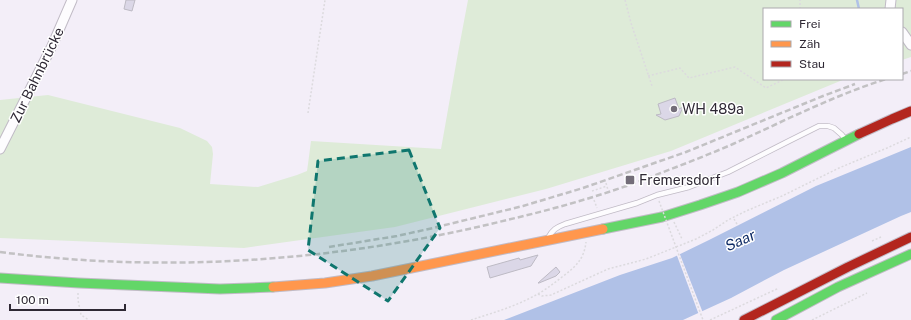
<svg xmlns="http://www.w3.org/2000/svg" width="911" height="320" font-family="'Public Sans',sans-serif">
  <rect width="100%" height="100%" fill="#f3eef8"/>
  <polygon fill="#deebd8" points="468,0 911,0 911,57 902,60 902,9 764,9 764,79 845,79 671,151 546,189 395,227 244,248 0,238 0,100 48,95 180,128 207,141 212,147 213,154 210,184 258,187 297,175 307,171 308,164 311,141 441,149 458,53"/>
  <polygon fill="#b0c1e7" points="911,147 911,212 901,216 784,270 731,298 683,320 504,320 620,275 672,258 709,240 816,186"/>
  <polygon fill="#f3eef8" points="679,252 703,313 699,315 676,253"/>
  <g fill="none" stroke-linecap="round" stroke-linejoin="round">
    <polyline stroke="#b0c1e7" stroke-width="2.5" points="857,0 859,9"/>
  </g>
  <g fill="#dbd7e7" stroke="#bdbac4">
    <polygon points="126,0 135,0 132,11 124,9"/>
    <polygon points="675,98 679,109 683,107 679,116 665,120 656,115 661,114 658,104"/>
    <polygon points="538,255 531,266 490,278 487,267 519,258 520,260"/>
    <polygon points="556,267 560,272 556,276 539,283 538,283"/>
  </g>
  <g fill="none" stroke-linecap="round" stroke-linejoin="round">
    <defs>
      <path id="lane" d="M548,238C552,230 557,227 565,224L637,203L657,195L689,187L728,172L789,141L819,126H828L834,128L842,135L845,139"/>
      <g id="street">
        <polyline points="890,9 891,0"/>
        <polyline points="902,32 911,45"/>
        <polyline points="0,149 52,46 72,0"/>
      </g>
      <g id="fast">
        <polyline points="603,229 662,217 700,205 738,192 782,173 859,134"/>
        <polyline points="0,278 79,283 220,289 273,287"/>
        <polyline points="776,320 838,287 911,254"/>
      </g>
      <polyline id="slow" points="273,287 325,283 372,276 603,229"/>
      <g id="jam">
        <polyline points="859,134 892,119 911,111"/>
        <polyline points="744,320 848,267 911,237"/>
      </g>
    </defs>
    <use href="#lane" stroke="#c1bbc6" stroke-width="6"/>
    <use href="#street" stroke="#c1bbc6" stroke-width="11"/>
    <use href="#fast" stroke="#c1bbc6" stroke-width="11"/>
    <use href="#slow" stroke="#c1bbc6" stroke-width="11"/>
    <use href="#jam" stroke="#c1bbc6" stroke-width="11"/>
    <g stroke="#dcdade" stroke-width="1.5" stroke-dasharray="2 2" stroke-linecap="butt">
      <polyline points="625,0 631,23 652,86"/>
      <polyline points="800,9 800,0"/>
      <polyline points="648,76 680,68 689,78 735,67 766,88 785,79"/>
      <polyline points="308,113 325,0"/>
      <polyline points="606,183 608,190"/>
      <polyline points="592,191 607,186"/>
      <polyline points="594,200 597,208"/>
      <polyline points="734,219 738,226"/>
      <polyline points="674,222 682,239"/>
      <polyline points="872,241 881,237"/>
      <polyline points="78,293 78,300 81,315 89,320"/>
      <polyline points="538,294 542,296 551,295 608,269 646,259 696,239 713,230 728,220 746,211 782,196 839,168 887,148 911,137"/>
      <path d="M471,320C492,313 514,307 534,296C544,291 553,284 562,277C575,267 584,260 586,242"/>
      <polyline points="710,320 779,288"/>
      <polyline points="812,320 867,293"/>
    </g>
    <use href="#lane" stroke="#fdfcfe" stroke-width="4.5"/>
    <use href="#street" stroke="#fdfcfe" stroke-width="9"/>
    <use href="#fast" stroke="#63d668" stroke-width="9"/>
    <use href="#slow" stroke="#ff974d" stroke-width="9"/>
    <use href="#jam" stroke="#b3261e" stroke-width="9"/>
    <g stroke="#c2c1c3" stroke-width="2.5" stroke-dasharray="6 3" stroke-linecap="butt">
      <polyline points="902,74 911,71"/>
      <polyline points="329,247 397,236 433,228 523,206 583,188 686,152 823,96 855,84"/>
      <path d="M0,252C168,274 342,261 507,220C550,210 593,198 635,183C668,170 701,158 733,144C784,121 833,96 886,79"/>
    </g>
    <polyline stroke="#dcdade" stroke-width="1.5" stroke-dasharray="2 2" stroke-linecap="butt" points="659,201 703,320"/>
  </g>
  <path fill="#0f766e" fill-opacity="0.2" stroke="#0f766e" stroke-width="3" stroke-dasharray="8 5" stroke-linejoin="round" d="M409,150L440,228L388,301L308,250L318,161Z"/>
  <g fill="#736d79" stroke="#fff" stroke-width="1.5">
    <circle cx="674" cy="109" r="4"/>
    <rect x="625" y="175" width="10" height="10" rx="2"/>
  </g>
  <g text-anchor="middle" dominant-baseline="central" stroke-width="3" stroke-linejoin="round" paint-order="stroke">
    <g font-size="14" fill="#2e2834" stroke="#fff">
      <text transform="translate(37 75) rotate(-64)">Zur Bahnbrücke</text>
    </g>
    <g font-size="14" fill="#2e2834" stroke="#fff" text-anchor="start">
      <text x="682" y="109">WH 489a</text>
      <text x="639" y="180">Fremersdorf</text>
    </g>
    <g font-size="15" font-style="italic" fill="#102d67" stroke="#fff">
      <text transform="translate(740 240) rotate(-24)">Saar</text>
    </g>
  </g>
  <rect x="763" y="8" width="140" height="72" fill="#ffffff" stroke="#aba9ae"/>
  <rect x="771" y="21" width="20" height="6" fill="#63d668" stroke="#aba9ae"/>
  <text x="799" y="28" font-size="12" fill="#2e2834">Frei</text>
  <rect x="771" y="41" width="20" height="6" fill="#ff974d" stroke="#aba9ae"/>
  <text x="799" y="48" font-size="12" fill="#2e2834">Zäh</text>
  <rect x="771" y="61" width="20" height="6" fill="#b3261e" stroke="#aba9ae"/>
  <text x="799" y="68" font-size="12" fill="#2e2834">Stau</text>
  <path d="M10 304v6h115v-6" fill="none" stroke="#2e2834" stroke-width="2"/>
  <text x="16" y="304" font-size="12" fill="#2e2834" stroke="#ffffff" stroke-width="3" paint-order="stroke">100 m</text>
</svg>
